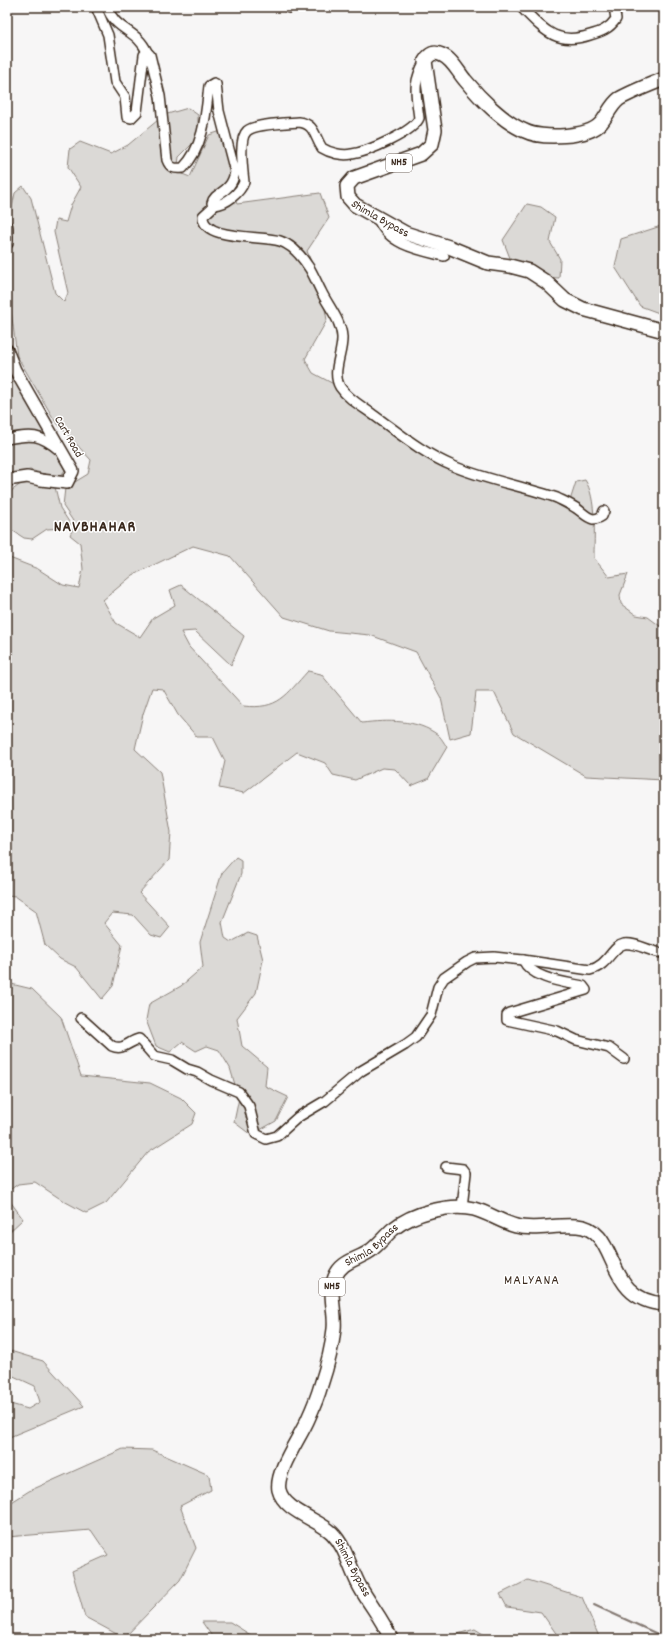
<svg xmlns="http://www.w3.org/2000/svg" width="671" height="1646" font-family="Dekko,sans-serif">
  <rect width="100%" height="100%" fill="#f7f6f6"/>
  <filter id="ink" filterUnits="userSpaceOnUse"><feTurbulence type="fractalNoise" baseFrequency=".025" numOctaves="2"/><feDisplacementMap in="SourceGraphic" scale="8" xChannelSelector="R" yChannelSelector="G"/><feConvolveMatrix kernelMatrix="1 2 1 2 8 2 1 2 1" color-interpolation-filters="sRGB"/></filter>
  <g filter="url(#ink)">
    <g fill="#dbd9d6" stroke="#8b827a">
      <path d="M188,108L198,115V138L179,157L177,172L190,177L209,135L221,131L232,181L230,189L237,204L320,193L329,218L307,251L321,287L327,320L305,359L313,373L343,389L443,464L545,497L567,510L576,482L585,480C597,498 594,537 594,558L609,577L628,574L620,595L621,604L636,615L648,617L664,629V780L586,776L514,733L494,692H476L471,733L450,739L441,698L416,652L370,635L329,631L284,617L230,556L193,546L133,575L103,600L116,623L140,637L153,618L175,605L170,590L181,585L244,636L231,665L195,631L181,632L189,647L243,706C279,710 286,695 308,671L321,674L362,723C387,720 417,719 438,735C441,737 444,743 447,747L428,779L411,786L395,769L382,768L355,780L333,775L325,763L297,752L244,793L219,788L225,761L213,737H197L178,715L163,689L152,688L143,714L135,749L160,772L171,832L169,860L139,893L170,927L161,938L151,935L133,915L112,913L104,923L122,945L113,986L102,999L76,967L60,959L45,945L36,911L15,896L7,895V557L38,569L63,585L79,588L83,569L80,543L70,535L75,524L63,506L65,488L88,474L91,460L55,421L17,356L9,295L11,212L15,193L23,186L31,198L55,293L64,302L68,293L54,232L56,220L66,222L71,205L81,187L68,167L70,149L80,142L111,154L128,145L164,115Z"/>
      <polygon points="527,204 541,207 555,217 550,242 560,259 559,278 540,277 510,258 503,240"/>
      <polygon points="664,225 664,322 659,313 640,306 615,267 621,239"/>
      <polygon points="15,382 65,470 59,478 30,470 7,476 7,383"/>
      <polygon points="22,483 42,484 55,487 60,508 71,525 65,528 47,529 32,539 24,538 7,527 7,494"/>
      <polygon points="236,857 241,860 241,874 222,922 225,938 231,942 248,933 257,936 263,960 256,993 237,1018 242,1046 267,1067 265,1086 288,1097 276,1121 251,1135 234,1122 239,1098 230,1068 219,1050 207,1046 196,1051 182,1042 170,1052 156,1046 146,1020 149,1004 181,986 203,967 200,942 222,873"/>
      <polygon points="7,983 32,989 61,1017 81,1076 150,1083 181,1098 196,1113 192,1124 148,1152 106,1203 86,1213 62,1200 35,1182 18,1184 7,1192"/>
      <polygon points="7,1197 23,1219 7,1234"/>
      <polygon points="7,1350 43,1361 84,1406 7,1438 7,1403 28,1409 40,1402 35,1386 7,1373"/>
      <polygon points="123,1449 152,1450 209,1475 211,1490 180,1506 196,1548 180,1580 124,1638 85,1617 72,1571 108,1555 91,1530 7,1537 7,1505 29,1491"/>
      <polygon points="528,1580 582,1597 600,1639 560,1639 541,1612 507,1607 500,1594"/>
      <polygon points="202,1622 230,1622 257,1639 214,1639"/>
      <polygon points="475,1629 491,1639 440,1639"/>
    </g>
    <g fill="none" stroke-linecap="round" stroke-linejoin="round">
      <polyline stroke="#847972" stroke-width="2" points="594,1605 664,1637"/>
      <defs>
        <g id="minor">
          <path d="M96,7L108,35L115,82L125,97L127,117L131,118L137,112L144,55L147,52L150,55L160,96L167,160C170,168 174,169 183,168C204,147 206,113 209,86L214,83L216,84L219,111L235,172C231,194 215,191 212,203L215,205C226,204 240,193 244,182C243,171 238,139 247,131C254,124 288,123 299,122C315,124 314,136 322,148C330,153 342,156 352,154C367,152 414,132 419,118C416,93 412,84 425,61"/>
          <path d="M107,7C115,31 137,29 147,52"/>
          <path d="M521,7C544,30 556,46 590,35C601,32 609,29 616,19L614,7"/>
          <polyline points="289,8 290,7"/>
          <path d="M215,205L203,216C202,241 263,235 280,241C293,245 303,258 310,269C314,276 317,283 321,291C328,306 341,320 342,337C343,353 331,372 340,387C348,399 363,407 375,416C400,434 424,454 453,466C486,480 523,486 557,498C563,501 570,504 576,508C581,511 587,518 593,519C597,519 599,518 602,516L604,511"/>
          <path d="M378,219C389,245 419,250 444,256"/>
          <path d="M7,439C31,434 40,434 59,450"/>
          <path d="M523,960C532,979 564,982 583,986L586,990L509,1013L507,1015V1020L557,1031L576,1040L609,1048L624,1059"/>
          <path d="M81,1018L112,1046C124,1051 129,1041 139,1039L154,1056L172,1060L187,1069L197,1072L211,1080L239,1092L249,1106L256,1134L266,1139L277,1136L298,1117L325,1101L361,1071L405,1045L416,1037L431,1015L438,987L444,978L467,962L475,958L494,957L523,960L590,970C609,965 611,947 624,944C637,942 651,953 664,953"/>
          <polyline points="446,1167 463,1169 466,1173 462,1207"/>
        </g>
        <g id="major">
          <polyline points="7,227 7,243"/>
          <polyline points="7,350 15,370 73,471 67,483 41,480 27,477 7,480"/>
        </g>
        <g id="highway">
          <path id="s1" d="M664,79C649,85 633,91 619,99C611,105 607,116 601,123C588,138 541,139 525,131C503,122 479,97 465,80C458,72 452,59 442,55C434,51 429,54 425,61L435,130L432,144L421,154L354,178L347,186L348,197L355,205L405,233L449,247L488,263L510,266L529,271L546,282L565,300L583,309L664,331"/>
          <path id="s2" d="M391,1639C383,1620 370,1605 360,1587C350,1569 346,1547 332,1533C318,1519 284,1511 279,1490C275,1472 301,1436 308,1419C313,1408 318,1396 321,1385C327,1367 332,1348 334,1329C336,1312 328,1294 335,1277C341,1261 357,1260 370,1251C378,1245 385,1236 393,1229C413,1213 450,1203 474,1209C489,1213 501,1222 516,1226C535,1231 557,1224 577,1226C621,1229 602,1300 664,1304"/>
        </g>
      </defs>
      <use href="#minor" stroke="#3b2a1e" stroke-width="12"/>
      <use href="#major" stroke="#3b2a1e" stroke-width="14"/>
      <use href="#highway" stroke="#3b2a1e" stroke-width="16"/>
      <use href="#minor" stroke="#fff" stroke-width="9"/>
      <use href="#major" stroke="#fff" stroke-width="11"/>
      <use href="#highway" stroke="#fff" stroke-width="13"/>
    </g>
  </g>
  <g text-anchor="middle" dominant-baseline="central" stroke-width="3" stroke-linejoin="round" paint-order="stroke">
    <g fill="#fff" stroke="#766a62" stroke-width="1">
      <rect x="386" y="154" width="26" height="18" rx="3"/>
      <rect x="319" y="1278" width="26" height="18" rx="3"/>
    </g>
    <g font-size="11" font-weight="bold" fill="#3b2a1e">
      <text x="399" y="163">NH5</text>
      <text x="332" y="1287">NH5</text>
    </g>
    <g font-size="12" fill="#3b2a1e" stroke="#fff">
      <text stroke="none"><textPath href="#s1" startOffset="524">Shimla Bypass</textPath></text>
      <text transform="translate(68 437) rotate(60)">Cart Road</text>
      <text stroke="none"><textPath href="#s2" startOffset="465">Shimla Bypass</textPath></text>
      <text transform="translate(352 1568) rotate(62)">Shimla Bypass</text>
    </g>
    <g font-size="14" letter-spacing="1" fill="#3b2a1e" stroke="#fff">
      <text x="532" y="1281">MALYANA</text>
    </g>
    <g font-size="16" font-weight="bold" letter-spacing="1" fill="#3b2a1e" stroke="#fff">
      <text x="95" y="527">NAVBHAHAR</text>
    </g>
  </g>
  <rect width="671" height="1646" fill="none" stroke="#fff" stroke-width="24"/>
  <rect x="12" y="12" width="647" height="1622" fill="none" stroke="#3b2a1e" stroke-width="1.5" filter="url(#ink)"/>
</svg>
